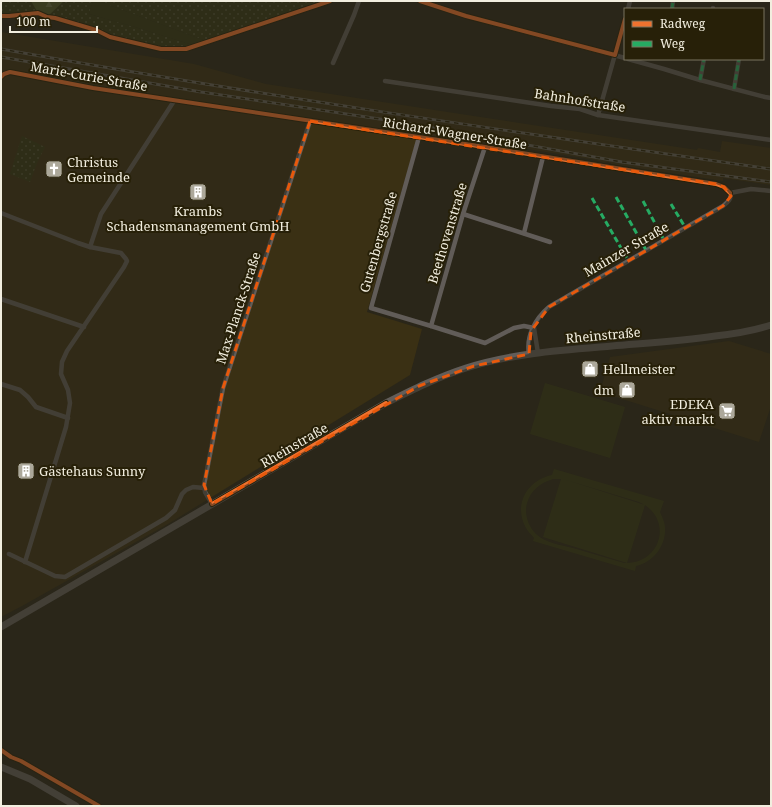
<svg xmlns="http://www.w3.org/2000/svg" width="772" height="807" font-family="'Noto Serif',serif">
  <defs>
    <pattern id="grass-dots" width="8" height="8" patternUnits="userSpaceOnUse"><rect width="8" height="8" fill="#343716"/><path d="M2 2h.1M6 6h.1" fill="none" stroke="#525437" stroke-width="1.8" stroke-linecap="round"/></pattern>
    <pattern id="forest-firs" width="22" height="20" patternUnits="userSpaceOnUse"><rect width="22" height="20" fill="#4e5528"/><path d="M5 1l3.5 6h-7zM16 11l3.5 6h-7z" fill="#686e47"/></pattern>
  </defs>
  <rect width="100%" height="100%" fill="#2a2619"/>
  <g fill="#3a3014">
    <polygon points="1,32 194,64 266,84 454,113 697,150 698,148 720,152 722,141 771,148 771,185 723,178 723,181 611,164 611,163 608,162 604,163 596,160 508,146 477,143 418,134 367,312 422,329 410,375 168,524 22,606 1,617"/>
    <polygon points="729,341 771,354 771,406 759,442 600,392 610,357"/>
  </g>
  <g fill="url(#grass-dots)">
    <polygon points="1,1 45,1 37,11 38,13 9,16 1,16"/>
    <polygon points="64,1 93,1 89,14 135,27 196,46 186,49 161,49 110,37 96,30 55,18 47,17"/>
    <polygon points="98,1 328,1 209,42"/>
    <polygon points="22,136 45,147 37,163 30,182 10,174"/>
  </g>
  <polygon fill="url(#forest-firs)" points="31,1 64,1 47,17 38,13"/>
  <g fill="#343716" fill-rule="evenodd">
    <polygon points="93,1 98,1 209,42 196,46 135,27 89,14"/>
    <polygon points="545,383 625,407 610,458 530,434"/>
    <path d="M554,469L664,501L660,512C662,517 665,522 665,528C666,545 654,562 636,566L635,571L533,541L534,538C532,535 528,532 526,528C513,505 527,480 552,475ZM553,479H561L543,537L627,563L645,505L563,479L639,502C674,517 662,565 624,563C607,558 590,553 573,548C561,545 545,543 536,534C528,526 524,514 527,503C531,490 540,483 553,479Z"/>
  </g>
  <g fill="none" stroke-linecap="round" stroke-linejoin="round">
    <g stroke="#615c58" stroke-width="4.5">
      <polyline points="420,1 466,16 625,58"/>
      <polyline points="628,9 630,1"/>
      <polyline points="672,9 673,1"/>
      <polyline points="713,9 713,8"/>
      <polyline points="628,59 664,69 700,80 765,97 771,98"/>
      <polyline points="333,63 354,15 359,1"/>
      <polyline points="1,77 4,74 10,72 93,88 485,147 716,184 724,187 730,193"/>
      <polyline points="700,80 704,59"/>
      <polyline points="385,81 551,106 580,109 598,115 771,140"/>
      <polyline points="734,89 739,59"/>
      <polyline points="598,115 625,19"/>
      <polyline points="419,137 371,308 431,326 485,343 514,328 524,326 534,328"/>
      <polyline points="730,193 751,189 771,191"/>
      <polyline points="1,213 78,243 90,247 121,253 126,259 127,261 124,267 67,351 62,362 61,374 68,390 70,403 66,427 25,562"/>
      <polyline points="463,214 550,242"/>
      <polyline points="524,233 543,157"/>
      <polyline points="90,247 101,214 174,101"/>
      <polyline points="1,299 84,327"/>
      <polyline points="431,326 463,214 485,147"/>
      <polyline points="534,328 538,353"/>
      <path d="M529,354C526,336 535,319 549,307L723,206C728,202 732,199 730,193"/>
      <polyline points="1,384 20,390 28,397 36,407 68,418"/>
      <polyline points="212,504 205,492 204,485 223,388 310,121"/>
      <polyline points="9,554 55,576 65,577 166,518 175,510 182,494 186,490 193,487 204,488"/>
    </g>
    <g stroke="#625d59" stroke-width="7">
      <path d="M1,627L386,403C412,390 438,377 466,368C513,353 563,350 612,346C647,343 681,341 715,336C734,334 753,331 771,325"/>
      <polyline points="1,767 30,779 76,806"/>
    </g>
    <defs>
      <g id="rail">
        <path d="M1,49C257,95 514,132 771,169"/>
        <polyline points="1,57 201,92 406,123 622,162 771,182"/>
      </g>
    </defs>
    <use href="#rail" stroke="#646059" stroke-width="3"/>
    <use href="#rail" stroke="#272008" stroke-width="1.5" stroke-dasharray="4.5" stroke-linecap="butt"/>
    <g stroke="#26ab63" stroke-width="3" stroke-dasharray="6 3" stroke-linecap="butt">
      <polyline points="672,9 673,1"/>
      <polyline points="713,9 713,8"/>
      <polyline points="700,80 704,59"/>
      <polyline points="734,89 739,59"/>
      <polyline points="616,197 646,250"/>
      <polyline points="592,198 628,260"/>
      <polyline points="643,201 664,240"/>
      <polyline points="671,204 685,227"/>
    </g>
    <defs>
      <g id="cycleway">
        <polyline points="420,1 466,16 615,55 625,19"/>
        <polyline points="1,16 9,16 38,13 47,17 55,18 96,30 110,37 161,49 186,49 330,1"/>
        <polyline points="1,77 4,74 10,72 93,88 485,147 716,184 724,187 730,193"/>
        <polyline points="212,504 386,403"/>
        <polyline points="1,750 11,757 21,761 99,806"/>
      </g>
    </defs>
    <use href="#cycleway" stroke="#272008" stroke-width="6"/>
    <use href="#cycleway" stroke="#ef722f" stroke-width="4"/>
  </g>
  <path d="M0 0H772V807H0ZM310,121L716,184L724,187L731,196L723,206L549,307L531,331L529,354L474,366L419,386L212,504L204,485L223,388Z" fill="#2a2619" fill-opacity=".55" fill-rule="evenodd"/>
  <path fill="none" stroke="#e8590c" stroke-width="3" stroke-dasharray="8 5" stroke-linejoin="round" d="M310,121L716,184L724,187L731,196L723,206L549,307L531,331L529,354L474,366L419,386L212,504L204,485L223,388Z"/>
  <defs>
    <symbol id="church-square" viewBox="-11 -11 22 22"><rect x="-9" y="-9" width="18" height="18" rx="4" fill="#aca89a" stroke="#272008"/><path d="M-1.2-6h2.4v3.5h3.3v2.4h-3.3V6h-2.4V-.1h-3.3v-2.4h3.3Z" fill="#fff"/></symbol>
    <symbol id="building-square" viewBox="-11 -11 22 22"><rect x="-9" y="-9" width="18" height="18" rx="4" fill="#aca89a" stroke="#272008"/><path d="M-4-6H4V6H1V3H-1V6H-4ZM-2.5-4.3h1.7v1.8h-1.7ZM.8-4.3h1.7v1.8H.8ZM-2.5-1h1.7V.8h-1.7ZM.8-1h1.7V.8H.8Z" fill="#fff"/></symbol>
    <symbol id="shop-square" viewBox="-11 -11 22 22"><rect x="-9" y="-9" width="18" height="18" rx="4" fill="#aca89a" stroke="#272008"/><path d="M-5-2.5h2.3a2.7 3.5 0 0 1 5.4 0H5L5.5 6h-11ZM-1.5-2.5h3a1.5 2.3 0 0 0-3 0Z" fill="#fff"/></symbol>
    <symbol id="supermarket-square" viewBox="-11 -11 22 22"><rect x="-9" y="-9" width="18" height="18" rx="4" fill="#aca89a" stroke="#272008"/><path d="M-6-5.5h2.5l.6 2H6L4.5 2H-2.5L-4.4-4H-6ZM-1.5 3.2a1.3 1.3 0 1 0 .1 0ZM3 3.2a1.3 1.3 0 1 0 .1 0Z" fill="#fff"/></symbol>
  </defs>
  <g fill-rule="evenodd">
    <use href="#church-square" x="44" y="159" width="20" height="20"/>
    <use href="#building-square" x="188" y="182" width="20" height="20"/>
    <use href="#shop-square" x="580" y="359" width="20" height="20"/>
    <use href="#shop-square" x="617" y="380" width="20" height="20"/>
    <use href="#supermarket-square" x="717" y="401" width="20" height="20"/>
    <use href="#building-square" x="16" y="461" width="20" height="20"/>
  </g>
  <g text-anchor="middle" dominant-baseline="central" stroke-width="4" stroke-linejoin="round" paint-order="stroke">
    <g font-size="13" fill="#f2eedf" stroke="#272008">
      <text transform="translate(89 76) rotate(10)">Marie-Curie-Straße</text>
      <text transform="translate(580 100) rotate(9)">Bahnhofstraße</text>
      <text transform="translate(455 133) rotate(9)">Richard-Wagner-Straße</text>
      <text transform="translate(447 233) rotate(-73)">Beethovenstraße</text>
      <text transform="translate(378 242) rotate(-74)">Gutenbergstraße</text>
      <text transform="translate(626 249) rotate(-30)">Mainzer Straße</text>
      <text transform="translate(238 308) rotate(-72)">Max-Planck-Straße</text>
      <text transform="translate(603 335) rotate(-5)">Rheinstraße</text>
      <text transform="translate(294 445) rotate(-30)">Rheinstraße</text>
    </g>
    <g font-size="13" fill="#f2eedf" stroke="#272008" text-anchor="start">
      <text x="67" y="162">Christus<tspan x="67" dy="15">Gemeinde</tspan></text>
      <text x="198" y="211" text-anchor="middle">Krambs<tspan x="198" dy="15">Schadensmanagement GmbH</tspan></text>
      <text x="603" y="369">Hellmeister</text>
      <text x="614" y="390" text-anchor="end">dm</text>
      <text x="714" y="404" text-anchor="end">EDEKA<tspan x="714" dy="15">aktiv markt</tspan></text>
      <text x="39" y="471">Gästehaus Sunny</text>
    </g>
  </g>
  <rect width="772" height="807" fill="none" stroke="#f2eedf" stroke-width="4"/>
  <rect x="624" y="8" width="140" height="52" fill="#272008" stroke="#78725e"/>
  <rect x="632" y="21" width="20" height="6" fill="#ef722f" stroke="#78725e"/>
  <text x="660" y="28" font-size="12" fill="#f2eedf">Radweg</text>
  <rect x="632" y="41" width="20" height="6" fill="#26ab63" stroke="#78725e"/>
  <text x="660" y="48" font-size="12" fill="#f2eedf">Weg</text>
  <path d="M10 26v6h87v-6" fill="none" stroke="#f2eedf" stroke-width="2"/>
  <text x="16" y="26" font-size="12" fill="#f2eedf" stroke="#272008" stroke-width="3" paint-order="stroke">100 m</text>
</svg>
